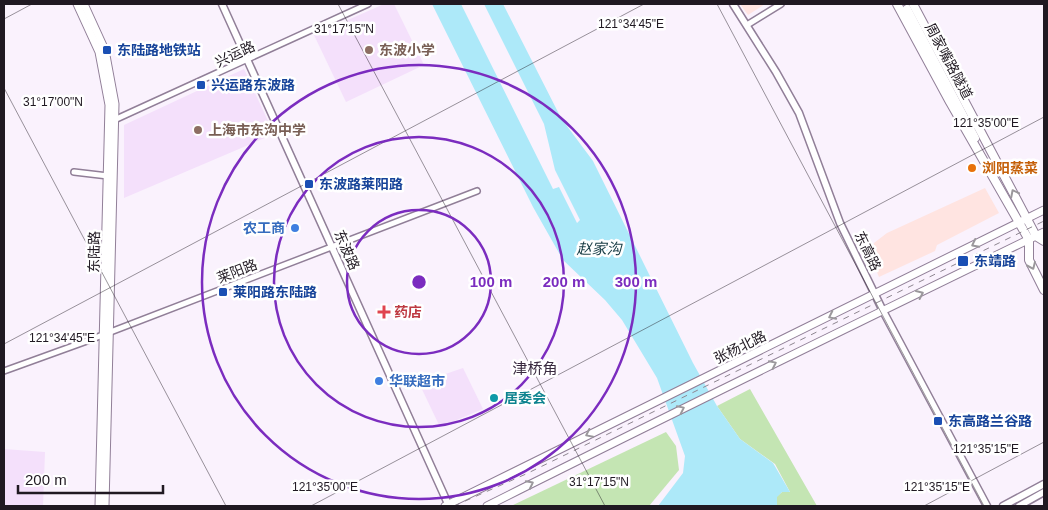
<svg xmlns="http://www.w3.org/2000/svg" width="1048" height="510" font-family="Arial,'Noto Sans SC',sans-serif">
  <rect width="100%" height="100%" fill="#faf2fd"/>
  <g fill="#ffe4e1">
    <polygon points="740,4 765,4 748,15"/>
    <polygon points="985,188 999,213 937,245 935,251 879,277 870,256 874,243 887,233"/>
  </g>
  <g fill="#f4e0fb">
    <polygon points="384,4 394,4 424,65 346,102 314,35"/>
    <polygon points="244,69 274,134 124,198 124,125"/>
    <polygon points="463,368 483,409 440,427 419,383"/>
    <polygon points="4,449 45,452 43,506 4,506"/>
  </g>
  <g fill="#c4e5b3">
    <polygon points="750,389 817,506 777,506 776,497 782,492 790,492 775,464 740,439 717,406"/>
    <polygon points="666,432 676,446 679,470 649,506 511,506"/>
  </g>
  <polygon fill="#ade9f9" points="432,4 461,4 553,189 559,187 577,223 580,220 555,170 544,124 484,4 503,4 561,118 593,161 693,363 717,406 740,439 773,463 790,492 782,492 777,497 777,506 658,506 683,473 685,456 657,378 622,320 605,300 563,260 533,207"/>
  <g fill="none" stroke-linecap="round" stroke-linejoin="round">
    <defs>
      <g id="minor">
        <polyline points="747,25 781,4"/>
        <polyline points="112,121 368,4"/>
        <polyline points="74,172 108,176"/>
        <polyline points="4,371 87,341 477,191"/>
      </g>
      <g id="tertiary">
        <polyline points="222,4 449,506"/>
        <polyline points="733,4 776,72 799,113 840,223 883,311 987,506"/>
        <polyline points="1003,506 1044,484"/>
        <polyline points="1019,506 1044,492"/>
      </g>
      <g id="secondary">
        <polyline points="77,4 99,52 109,105 99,506"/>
        <polyline points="84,4 105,50 115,104 105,506"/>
        <polyline points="445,506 1044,210"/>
        <path d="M487,506C672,413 858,323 1044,232"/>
      </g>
      <g id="primary">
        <polyline points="897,4 950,102 1029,240 1029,260 1044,290"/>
        <polyline points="913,4 1036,236 1044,241"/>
        <polyline points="907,9 975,138"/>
      </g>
    </defs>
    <use href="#minor" stroke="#917f98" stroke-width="8"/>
    <use href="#tertiary" stroke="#917f98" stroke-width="9"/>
    <use href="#secondary" stroke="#917f98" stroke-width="9"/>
    <use href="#primary" stroke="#917f98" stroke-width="10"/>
    <use href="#minor" stroke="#fff" stroke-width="5"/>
    <use href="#tertiary" stroke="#fff" stroke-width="6"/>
    <use href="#secondary" stroke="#fff" stroke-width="7"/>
    <use href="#primary" stroke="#fff" stroke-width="8"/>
    <polyline stroke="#8e8690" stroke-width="1" stroke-dasharray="6 6" stroke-linecap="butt" points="454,506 526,474 1044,221"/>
  </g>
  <defs><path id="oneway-chevron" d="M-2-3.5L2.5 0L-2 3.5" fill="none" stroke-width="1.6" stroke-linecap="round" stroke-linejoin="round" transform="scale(1.25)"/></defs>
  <g stroke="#9b989c">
    <use href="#oneway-chevron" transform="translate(1014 193) rotate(-117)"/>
    <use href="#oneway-chevron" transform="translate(975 244) rotate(153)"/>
    <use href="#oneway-chevron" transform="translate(1032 266) rotate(66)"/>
    <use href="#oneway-chevron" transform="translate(920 294) rotate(-25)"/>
    <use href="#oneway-chevron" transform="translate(832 316) rotate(154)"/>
    <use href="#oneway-chevron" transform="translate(773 364) rotate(-26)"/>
    <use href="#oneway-chevron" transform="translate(681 409) rotate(-26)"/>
    <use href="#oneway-chevron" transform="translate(589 434) rotate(154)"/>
    <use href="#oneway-chevron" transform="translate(530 484) rotate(-27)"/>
  </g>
  <path fill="none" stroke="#201922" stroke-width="1" stroke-opacity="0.45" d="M338,4L605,506M717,4L984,506M4,19L32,4M4,88L226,506M4,344L644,4M311,506L1044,117M924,506L1044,442"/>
  <g fill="none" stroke="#7b2cbf" stroke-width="2.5">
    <circle cx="419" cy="282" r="72"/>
    <circle cx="419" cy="282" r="145"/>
    <circle cx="419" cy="282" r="217"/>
  </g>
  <g fill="#1a4fb4" stroke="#fff" stroke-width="2">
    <rect x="102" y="45" width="10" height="10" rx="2.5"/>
    <rect x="196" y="80" width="10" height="10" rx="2.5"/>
    <rect x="304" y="179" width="10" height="10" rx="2.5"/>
    <rect x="957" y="255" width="12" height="12" rx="2.5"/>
    <rect x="218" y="287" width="10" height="10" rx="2.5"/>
    <rect x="933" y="416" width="10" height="10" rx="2.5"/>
  </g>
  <g fill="#8d6e63" stroke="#fff" stroke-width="2">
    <circle cx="369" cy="50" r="5"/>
    <circle cx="198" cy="130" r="5"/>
  </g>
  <circle fill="#e8710a" stroke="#fff" stroke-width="2" cx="972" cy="168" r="5"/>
  <g fill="#3f7fe0" stroke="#fff" stroke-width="2">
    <circle cx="295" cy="228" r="5"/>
    <circle cx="379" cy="381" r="5"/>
  </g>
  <path fill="#e0444e" stroke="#fff" stroke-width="2" d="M381.5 304.5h5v5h5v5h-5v5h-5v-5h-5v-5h5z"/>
  <circle fill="#0f9aa8" stroke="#fff" stroke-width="2" cx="494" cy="398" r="5"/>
  <g text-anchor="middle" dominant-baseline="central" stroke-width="5" stroke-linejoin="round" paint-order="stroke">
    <g font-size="14" font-weight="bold" fill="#164399" stroke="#fff" text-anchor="start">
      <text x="117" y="50">东陆路地铁站</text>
      <text x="211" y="85">兴运路东波路</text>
      <text x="319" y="184">东波路莱阳路</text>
      <text x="974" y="261">东靖路</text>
      <text x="233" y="292">莱阳路东陆路</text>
      <text x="948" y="421">东高路兰谷路</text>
    </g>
    <g font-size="14" font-weight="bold" fill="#785e54" stroke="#fff" text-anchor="start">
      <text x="379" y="50">东波小学</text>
      <text x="208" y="130">上海市东沟中学</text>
    </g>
    <g font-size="14" fill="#201922" stroke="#fff">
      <text transform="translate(235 54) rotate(-25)">兴运路</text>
      <text transform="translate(949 61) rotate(62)">周家嘴路隧道</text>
      <text transform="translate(347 250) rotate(66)">东波路</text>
      <text transform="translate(868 251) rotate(64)">东高路</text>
      <text transform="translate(94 252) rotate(-89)">东陆路</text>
      <text transform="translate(237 271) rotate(-21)">莱阳路</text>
      <text transform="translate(740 347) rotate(-26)">张杨北路</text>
    </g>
    <g font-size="14" font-weight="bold" fill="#c56008" stroke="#fff" text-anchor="start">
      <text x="982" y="168">浏阳蒸菜</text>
    </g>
    <g font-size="14" font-weight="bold" fill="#366cbe" stroke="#fff" text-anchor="end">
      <text x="285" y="228">农工商</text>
      <text x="389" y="381" text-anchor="start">华联超市</text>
    </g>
    <g font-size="14" font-weight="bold" fill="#be3a42" stroke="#fff" text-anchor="start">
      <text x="394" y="312">药店</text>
    </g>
    <g font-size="14" font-weight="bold" fill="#0d838f" stroke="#fff" text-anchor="start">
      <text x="504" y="398">居委会</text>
    </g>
    <g font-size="15" font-style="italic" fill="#163b44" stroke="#fff">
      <text x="599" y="248">赵家沟</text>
    </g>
    <g font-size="15" fill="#3a2b40" stroke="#fff">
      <text x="535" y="368">津桥角</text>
    </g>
  </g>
  <g font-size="12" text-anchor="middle" fill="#201922" stroke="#fff" stroke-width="5" stroke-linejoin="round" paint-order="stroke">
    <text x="631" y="28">121°34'45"E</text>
    <text x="344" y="33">31°17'15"N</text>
    <text x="53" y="106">31°17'00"N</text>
    <text x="986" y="127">121°35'00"E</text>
    <text x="62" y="342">121°34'45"E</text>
    <text x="986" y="453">121°35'15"E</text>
    <text x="599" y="486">31°17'15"N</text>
    <text x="325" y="491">121°35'00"E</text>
    <text x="937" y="491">121°35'15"E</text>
  </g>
  <circle cx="419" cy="282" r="8" fill="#7b2cbf" stroke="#fff" stroke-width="2.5"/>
  <g font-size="15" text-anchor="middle" font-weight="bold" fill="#7b2cbf" stroke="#fff" stroke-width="5" stroke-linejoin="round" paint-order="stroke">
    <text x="491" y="287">100 m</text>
    <text x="564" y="287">200 m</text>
    <text x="636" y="287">300 m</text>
  </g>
  <rect width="1048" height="510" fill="none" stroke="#201922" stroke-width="10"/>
  <path d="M18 485v8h145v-8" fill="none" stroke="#201922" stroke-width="2.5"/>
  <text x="25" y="485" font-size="15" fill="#201922" stroke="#ffffff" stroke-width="4" paint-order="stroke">200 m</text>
</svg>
